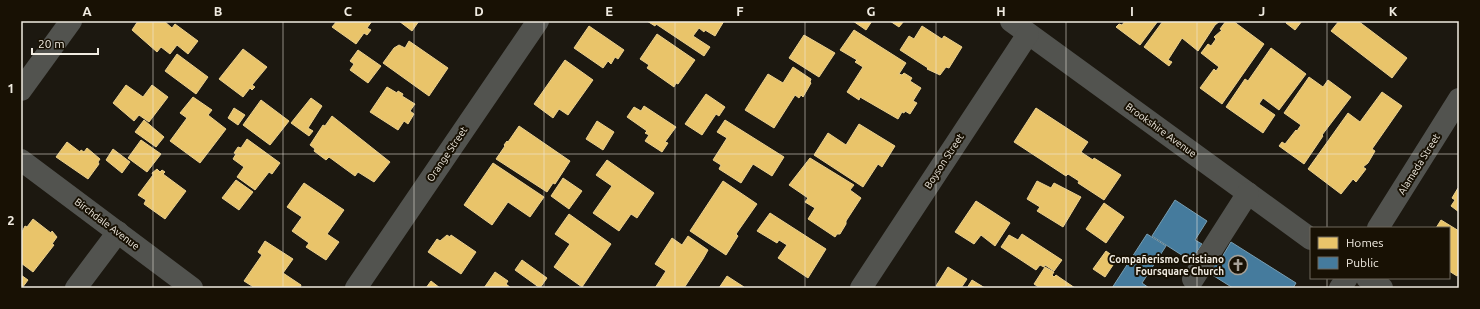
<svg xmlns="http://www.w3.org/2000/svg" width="1480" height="309" font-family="Ubuntu,sans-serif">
  <rect width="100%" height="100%" fill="#1c1810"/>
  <g fill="#e9c46a" stroke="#ebd08e">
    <polygon points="138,21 164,21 172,28 175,24 198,41 188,54 177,45 170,54 161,47 157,52 132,30"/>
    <polygon points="337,21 372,21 367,28 371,30 367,35 364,33 356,44 332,27"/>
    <polygon points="399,21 419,21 412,31"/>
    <polygon points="647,21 724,21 715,36 705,30 704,32 699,28 693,36 710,47 704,56 656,24 655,26"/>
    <polygon points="853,21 872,21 866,30"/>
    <polygon points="890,21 904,21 899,27"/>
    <polygon points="1125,21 1158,21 1140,45 1116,27 1119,24 1122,25"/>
    <polygon points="1163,21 1220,21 1215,25 1198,51 1182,38 1168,60 1172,62 1169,66 1144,47"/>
    <polygon points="1226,21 1233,21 1264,44 1222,104 1200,88 1214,69 1216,71 1219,67 1201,53 1208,44 1211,46 1216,39 1214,37 1222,30 1220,29"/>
    <polygon points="1287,21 1302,21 1295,30 1286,23"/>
    <polygon points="1339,21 1358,21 1407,58 1392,78 1331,31"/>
    <polygon points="589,26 624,50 618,59 615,57 611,64 608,61 603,68 574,48"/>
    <polygon points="922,26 942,39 944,36 962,47 949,68 946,67 940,75 927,69 928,68 900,50 909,36 914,39"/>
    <polygon points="854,30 906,63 899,74 902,75 904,73 912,78 910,81 921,88 913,101 917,103 910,114 905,111 904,113 902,112 898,119 860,97 859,100 847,92 863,67 855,62 857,60 840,50"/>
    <polygon points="657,34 695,60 678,84 676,83 674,87 647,68 649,65 640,59"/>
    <polygon points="804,35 835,53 819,77 789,58"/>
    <polygon points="409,41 448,68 429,96 383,63 394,48 399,45 405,48"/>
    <polygon points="1271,48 1306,74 1279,110 1263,98 1259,104 1275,115 1263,133 1226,107 1245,79 1248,81"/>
    <polygon points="243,49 267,67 252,85 255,87 252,90 250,88 243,97 219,79"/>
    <polygon points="358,50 381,66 368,83 350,70 354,64 350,61"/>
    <polygon points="177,54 208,77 196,94 165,71"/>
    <polygon points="565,60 593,80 568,115 559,109 553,118 534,104"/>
    <polygon points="793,67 811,79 810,82 811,83 803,97 801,95 799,98 795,95 774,128 745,110 768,74 783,83"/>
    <polygon points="1309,77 1323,87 1328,80 1351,97 1322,135 1323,136 1304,164 1279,146 1282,142 1285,144 1296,130 1297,131 1301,125 1284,113"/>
    <polygon points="126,85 143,97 152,85 168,97 149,122 139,115 134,121 113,103"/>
    <polygon points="387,87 397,93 398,91 403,94 402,96 415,104 410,111 414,114 408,124 404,121 398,130 370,112"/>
    <polygon points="1382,92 1402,106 1372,149 1375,151 1368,163 1363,167 1366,169 1356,182 1353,179 1341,194 1308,169 1348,113 1360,122"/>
    <polygon points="706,94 725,107 719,116 716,114 702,135 685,124"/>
    <polygon points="193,97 212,110 208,115 226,129 200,163 170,141 187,118 180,113"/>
    <polygon points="311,98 322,106 308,128 313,131 309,136 291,123"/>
    <polygon points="261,100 289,121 270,145 243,125"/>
    <polygon points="644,106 676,127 665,142 668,143 662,152 645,141 649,135 645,133 647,131 627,117 634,107 641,111"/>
    <polygon points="234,108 245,115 238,125 228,118"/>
    <polygon points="1036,108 1088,142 1081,152 1093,160 1094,158 1121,175 1104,200 1078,183 1079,181 1068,174 1066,176 1014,142"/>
    <polygon points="332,116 390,162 374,182 358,172 355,176 329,157 326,160 314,151 315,149 310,145 323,125 325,126"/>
    <polygon points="144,120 164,137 156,147 135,132"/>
    <polygon points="725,120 784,157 772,176 753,164 741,183 719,169 721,165 713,160 727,138 717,132"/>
    <polygon points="597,121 614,132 603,150 586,139"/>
    <polygon points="859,124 895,146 882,167 878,164 863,187 814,155 828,133 846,145"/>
    <polygon points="519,126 570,161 555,184 553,183 547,192 496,159 505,146 504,145 507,141 508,142"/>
    <polygon points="247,139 280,163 272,174 269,172 255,190 237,177 244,167 233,159 236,154 234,153 238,147 241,148"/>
    <polygon points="141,140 161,154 147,172 128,158"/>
    <polygon points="67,142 80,152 81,150 84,152 87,148 100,159 98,162 99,164 88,179 56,157"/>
    <polygon points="113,149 130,162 122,173 106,160"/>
    <polygon points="810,158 854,185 850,190 861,198 846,221 846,224 840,234 837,234 835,237 808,219 815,208 805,202 808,198 789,185"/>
    <polygon points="607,160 654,193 637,218 631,214 619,231 593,213 612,186 596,175"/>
    <polygon points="493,163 544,197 530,217 508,202 492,225 464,205"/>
    <polygon points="157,169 160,172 162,170 165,172 163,174 186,191 165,219 144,204 146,200 138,195 153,175 152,173"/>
    <polygon points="563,178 582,191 569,209 551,196"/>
    <polygon points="236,180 253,192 239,210 222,198"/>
    <polygon points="723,181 757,204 736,234 738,236 726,255 690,231"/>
    <polygon points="1037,181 1051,188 1054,183 1081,197 1063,227 1037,211 1040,207 1027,199"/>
    <polygon points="304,183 344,210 327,234 339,242 326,260 306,247 309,243 292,231 302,217 287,207"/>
    <polygon points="1458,188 1459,189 1459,212 1451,206 1455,200 1452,198"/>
    <polygon points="976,201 1010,223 995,246 981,235 974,244 955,232"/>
    <polygon points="1104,203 1124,217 1106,243 1086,229"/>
    <polygon points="770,213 826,249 808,278 778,258 787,245 779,240 777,243 757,231"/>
    <polygon points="569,214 611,244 582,287 554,267 570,244 555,234"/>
    <polygon points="33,219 51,233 52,231 57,237 52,244 54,245 33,272 21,263 21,234 25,226 27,227"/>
    <polygon points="1441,220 1459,231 1459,273 1457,276 1449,271 1449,228 1436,228"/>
    <polygon points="1022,234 1062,260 1054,271 1045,265 1044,267 1040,265 1036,270 1001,247 1009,235 1018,240"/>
    <polygon points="447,235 450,237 451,235 476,252 461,274 428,252 437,239 440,241"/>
    <polygon points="688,236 708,250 703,259 684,288 655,288 666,271 655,264 672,238 682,245"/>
    <polygon points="265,241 293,259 283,273 301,285 300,288 255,288 244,281 262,255 258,252"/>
    <polygon points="1106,251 1117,259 1105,277 1093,269"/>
    <polygon points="522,260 547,278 540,288 515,270"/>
    <polygon points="948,267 967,279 961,288 939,288 936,286"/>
    <polygon points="1045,267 1054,272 1052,275 1054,277 1056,275 1075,288 1040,288 1034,284"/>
    <polygon points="495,272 508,281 506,284 511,288 484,288"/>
    <polygon points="21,275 28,280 22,288 21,288"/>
    <polygon points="727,276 744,287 743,288 719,288"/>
    <polygon points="972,280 985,288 967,288"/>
    <polygon points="431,281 440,288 426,288"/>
  </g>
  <g fill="#457b9d" stroke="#789db1">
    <polygon points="1175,200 1207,221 1195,240 1202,244 1191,261 1152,236"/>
    <polygon points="1147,234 1166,246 1142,283 1149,288 1112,288"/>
    <polygon points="1231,242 1296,283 1293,288 1233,288 1206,271 1214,259 1219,262"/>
  </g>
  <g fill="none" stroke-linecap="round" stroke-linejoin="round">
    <g stroke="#52534f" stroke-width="22">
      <polyline points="1011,21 1311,239"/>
      <polyline points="21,90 71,21"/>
      <polyline points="21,160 192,288"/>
      <polyline points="1378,228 1459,99"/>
      <polyline points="1367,278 1382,288"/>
      <polyline points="1193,279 1248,193"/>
      <polyline points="76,288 118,232"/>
      <polyline points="356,288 538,21"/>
      <polyline points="861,288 1028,34"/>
      <polyline points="1340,288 1347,278"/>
    </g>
  </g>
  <path fill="none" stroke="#f0ebe1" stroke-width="1" stroke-opacity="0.55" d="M153,21V288M283,21V288M414,21V288M544,21V288M675,21V288M805,21V288M936,21V288M1066,21V288M1197,21V288M1327,21V228M21,154H1459M1327,278V288"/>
  <defs>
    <symbol id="church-ring" viewBox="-11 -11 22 22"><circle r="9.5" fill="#181104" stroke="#a6a198" stroke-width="1.5"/><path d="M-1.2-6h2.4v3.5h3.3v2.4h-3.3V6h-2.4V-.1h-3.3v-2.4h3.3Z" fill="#a6a198"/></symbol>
  </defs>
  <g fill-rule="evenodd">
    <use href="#church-ring" x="1227" y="254" width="22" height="22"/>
  </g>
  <g text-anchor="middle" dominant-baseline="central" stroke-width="4" stroke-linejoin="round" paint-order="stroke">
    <g font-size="10" fill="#f0ebe1" stroke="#181104">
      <text transform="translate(1161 130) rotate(36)">Brookshire Avenue</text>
      <text transform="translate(447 154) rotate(-56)">Orange Street</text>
      <text transform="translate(944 161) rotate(-57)">Boyson Street</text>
      <text transform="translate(1419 164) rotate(-58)">Alameda Street</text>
      <text transform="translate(107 224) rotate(37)">Birchdale Avenue</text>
    </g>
    <g font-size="10" font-weight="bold" fill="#f0ebe1" stroke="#181104" text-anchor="end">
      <text x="1224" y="259">Compañerismo Cristiano<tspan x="1224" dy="12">Foursquare Church</tspan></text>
    </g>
  </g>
  <rect width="1480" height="309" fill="none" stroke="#181104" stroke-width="44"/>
  <rect x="1310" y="227" width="140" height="52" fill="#181104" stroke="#6e685c"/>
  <rect x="1318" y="237" width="20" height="12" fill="#e9c46a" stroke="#6e685c"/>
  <text x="1346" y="247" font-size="12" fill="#f0ebe1">Homes</text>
  <rect x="1318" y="257" width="20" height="12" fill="#457b9d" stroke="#6e685c"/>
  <text x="1346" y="267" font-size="12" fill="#f0ebe1">Public</text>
  <path d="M32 48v6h66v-6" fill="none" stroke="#f0ebe1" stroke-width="2"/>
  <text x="38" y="48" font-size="12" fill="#f0ebe1" stroke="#181104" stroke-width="3" paint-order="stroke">20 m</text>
  <rect x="22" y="22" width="1436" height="265" fill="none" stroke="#f0ebe1" stroke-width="1.5"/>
  <g font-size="13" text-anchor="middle" font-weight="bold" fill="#f0ebe1">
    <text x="87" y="16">A</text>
    <text x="218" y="16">B</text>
    <text x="348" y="16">C</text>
    <text x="479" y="16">D</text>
    <text x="609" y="16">E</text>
    <text x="740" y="16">F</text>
    <text x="871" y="16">G</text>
    <text x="1001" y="16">H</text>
    <text x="1132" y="16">I</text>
    <text x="1262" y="16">J</text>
    <text x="1393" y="16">K</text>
    <text x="11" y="93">1</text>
    <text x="11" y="225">2</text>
  </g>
</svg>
